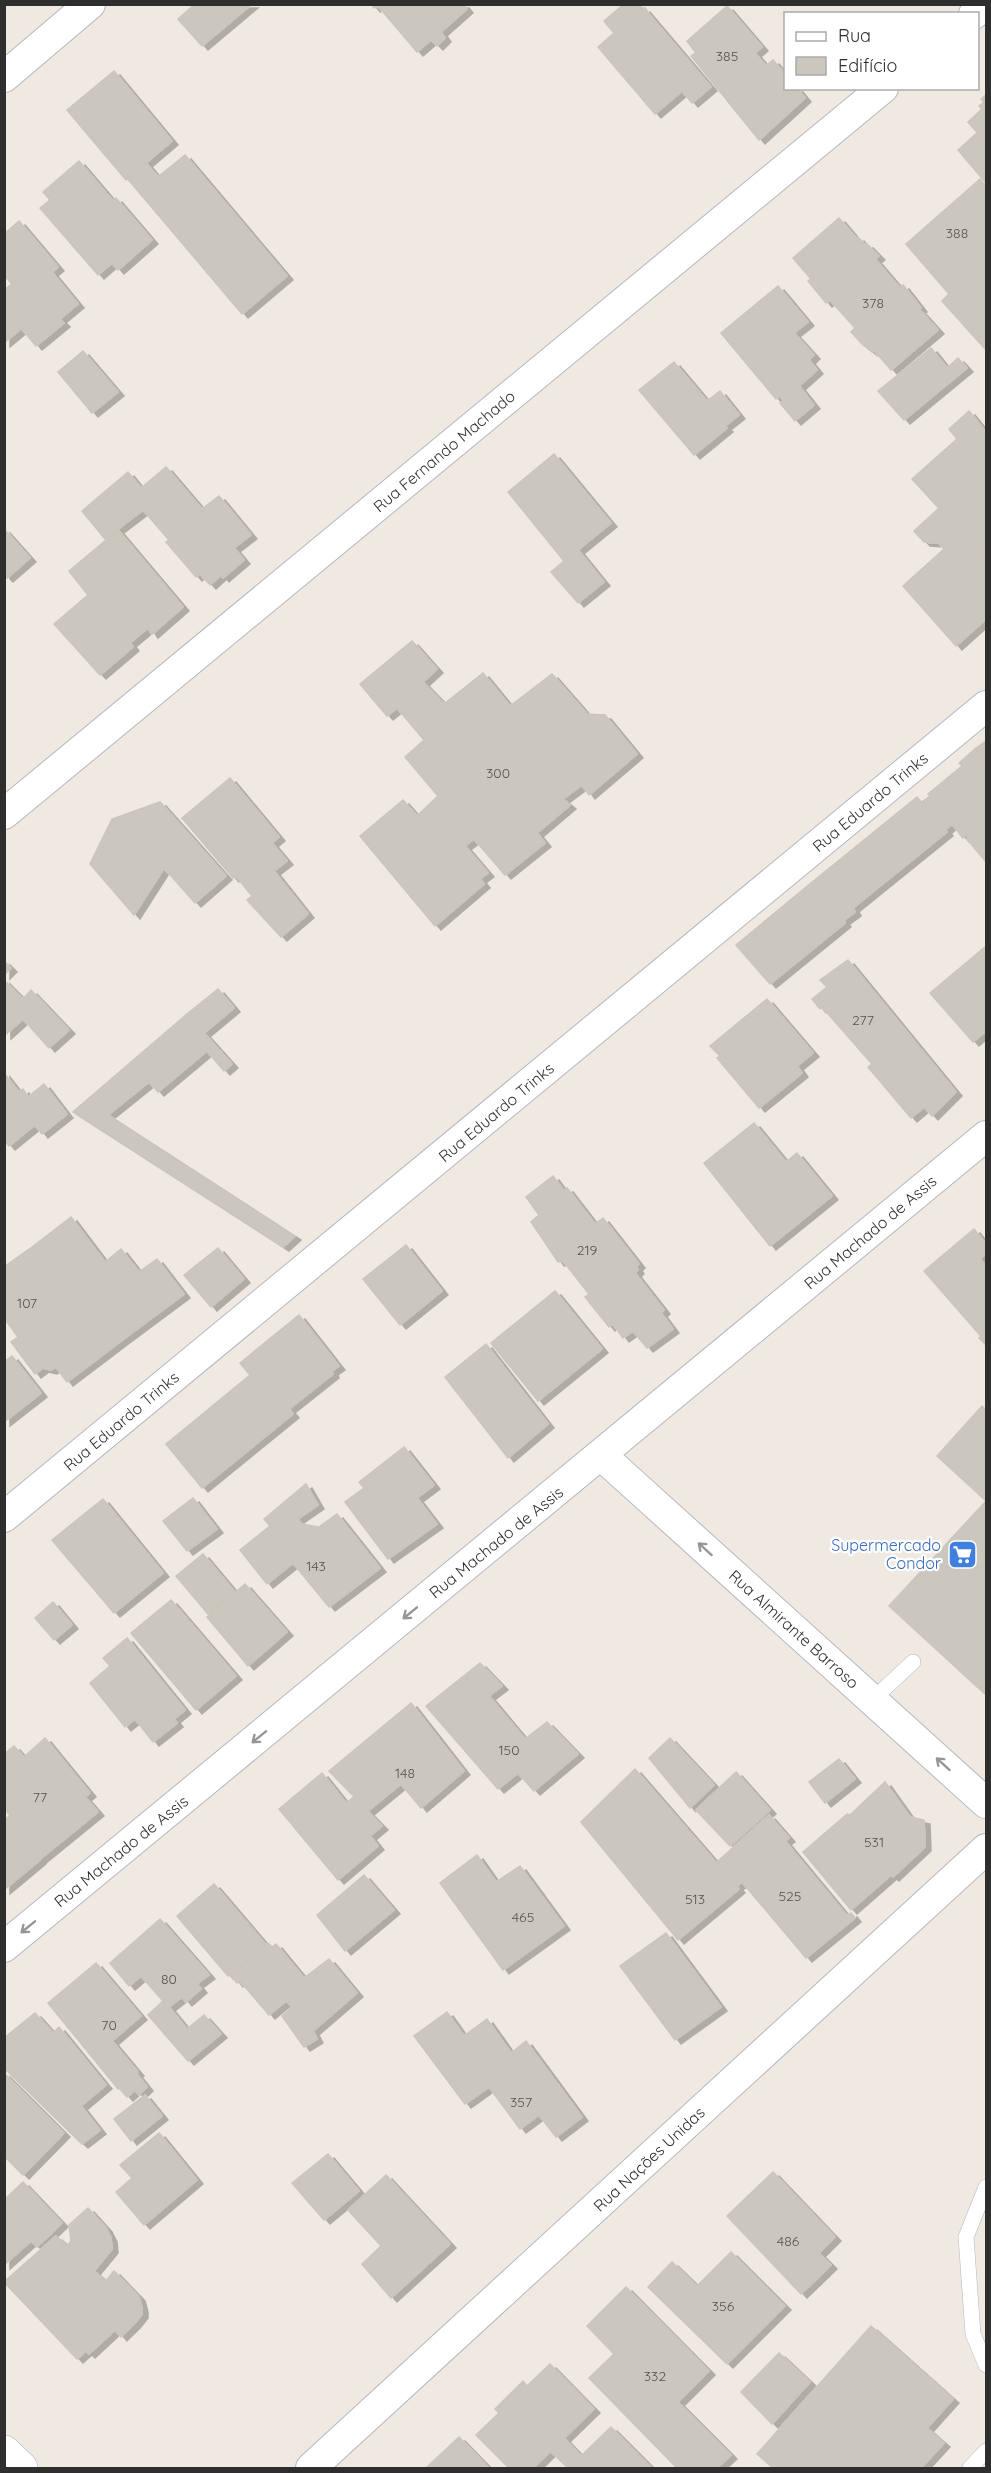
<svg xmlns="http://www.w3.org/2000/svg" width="991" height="2473" font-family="Quicksand,sans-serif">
  <defs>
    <filter id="shadow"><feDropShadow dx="6" dy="4" stdDeviation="0" flood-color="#0004"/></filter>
  </defs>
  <rect width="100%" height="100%" fill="#efe9e1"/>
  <g fill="#cbc7bf" stroke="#cbc5ba" stroke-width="1.5" filter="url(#shadow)">
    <polygon points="195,4 252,4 202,46 178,19"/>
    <polygon points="371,4 463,4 467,9 441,32 445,38 437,46 431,40 417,52 378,6 374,8"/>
    <polygon points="624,4 639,4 643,10 644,8 711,87 692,103 682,91 655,114 598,47 614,33 604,21"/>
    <polygon points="727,6 762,47 755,53 766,66 773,60 786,75 786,88 797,88 805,98 759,140 691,56 696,53 687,41"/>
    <polygon points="114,71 172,141 126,180 67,110"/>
    <polygon points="986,95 986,148 979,139 981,137 968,122 982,109 979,106 984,102 981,99"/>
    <polygon points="977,133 981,137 979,139 986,148 986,183 958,150"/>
    <polygon points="185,155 287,276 242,314 127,178 146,163 158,177"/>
    <polygon points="79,161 113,201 116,198 152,240 118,270 112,263 98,275 40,208 50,200 43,192"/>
    <polygon points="980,179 986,187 986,350 942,301 949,294 906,244"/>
    <polygon points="839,218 857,239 858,237 865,245 867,244 879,256 875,259 900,288 903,285 921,308 919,309 938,330 891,370 874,350 872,352 862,344 851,332 855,328 830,300 826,303 808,281 811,279 793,258"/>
    <polygon points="19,221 58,267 52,272 42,260 12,284 4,275 4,234"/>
    <polygon points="42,260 78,304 60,319 64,323 36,346 4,308 4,290"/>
    <polygon points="778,286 808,322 794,333 814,355 809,360 817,370 799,386 814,405 795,421 780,403 784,401 780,396 776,399 721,333"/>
    <polygon points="4,308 22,328 4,343"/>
    <polygon points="931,348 947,368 958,358 967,368 904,420 878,391"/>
    <polygon points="83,351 118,392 92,413 58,372"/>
    <polygon points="674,362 707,401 720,391 739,415 725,426 727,428 694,455 639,390"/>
    <polygon points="969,411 986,432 986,447 985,449 986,451 986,560 912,479 957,439 949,429"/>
    <polygon points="554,454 611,523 578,550 604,582 578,603 551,572 564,561 508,492"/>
    <polygon points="166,467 202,509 219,496 251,535 234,548 244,560 223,578 221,575 210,585 200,574 196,577 166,542 169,540 143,510 105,539 82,511 128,472 141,488"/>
    <polygon points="938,509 986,563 986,619 956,646 903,586 944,549 939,543 924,542 914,531"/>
    <polygon points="4,529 30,558 7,578 4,575"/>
    <polygon points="118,530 183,607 152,634 148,628 130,643 133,647 100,675 54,624 88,595 69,571"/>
    <polygon points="412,641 437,669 423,682 444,704 483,673 510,706 552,674 587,714 605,715 637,754 589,795 582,785 563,799 570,805 537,833 545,843 505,875 474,839 465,846 488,873 480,879 484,884 435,926 360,836 403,800 417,816 438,796 405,757 424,740 397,708 387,716 360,684"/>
    <polygon points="986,741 986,763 975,749"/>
    <polygon points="975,749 986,763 986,862 967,839 969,838 966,835 963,838 952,824 945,830 922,802 930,796 928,794 962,766 959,763"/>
    <polygon points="230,778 279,837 272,843 287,861 274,871 308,914 281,937 247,900 252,896 236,876 233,878 182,818"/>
    <polygon points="917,797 947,832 853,908 855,912 843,921 811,883"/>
    <polygon points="160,802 226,876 195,903 164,868 134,915 90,864 112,819"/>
    <polygon points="811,883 845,923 770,984 736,945"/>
    <polygon points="986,946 986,1031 973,1042 930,993"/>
    <polygon points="848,960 956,1092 932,1116 924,1107 911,1118 868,1067 872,1064 822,1007 820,1009 812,999 827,987 820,980"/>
    <polygon points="4,961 11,968 4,975"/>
    <polygon points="4,980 23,999 31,990 69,1030 49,1048 23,1019 5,1035"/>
    <polygon points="218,989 234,1008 204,1033 187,1014"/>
    <polygon points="767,999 813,1053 797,1066 802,1073 759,1108 717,1058 720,1056 710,1046"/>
    <polygon points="187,1014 232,1064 224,1071 207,1051 158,1092 131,1062"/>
    <polygon points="131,1062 149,1082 108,1115 295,1236 283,1247 73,1112"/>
    <polygon points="4,1073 19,1092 23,1089 28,1097 44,1084 67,1114 42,1134 35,1125 9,1146 4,1140"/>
    <polygon points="754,1123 786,1162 797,1153 832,1196 770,1246 704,1163"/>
    <polygon points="553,1176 564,1191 567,1188 595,1224 603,1218 639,1264 636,1267 638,1270 635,1273 664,1310 661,1313 673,1329 647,1348 633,1331 623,1338 612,1323 609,1327 585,1297 589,1294 563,1261 558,1262 531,1222 539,1215 526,1197"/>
    <polygon points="71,1217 105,1262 121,1249 139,1272 157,1259 184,1294 113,1347 35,1245"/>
    <polygon points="974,1229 986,1244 986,1253 980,1259 986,1266 986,1328 980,1335 924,1271"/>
    <polygon points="35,1245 113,1347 67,1382 56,1367 51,1370 43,1368 35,1374 11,1342 18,1337 4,1318 4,1267"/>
    <polygon points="406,1245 442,1291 400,1325 363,1279"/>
    <polygon points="218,1248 244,1279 211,1307 184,1275"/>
    <polygon points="555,1291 602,1349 538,1401 491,1343"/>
    <polygon points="299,1315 339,1366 332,1371 333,1374 289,1409 293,1414 202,1488 166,1444 250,1375 240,1363"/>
    <polygon points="986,1331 986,1345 979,1338"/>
    <polygon points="486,1344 548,1424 508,1458 445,1377"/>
    <polygon points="12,1356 41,1393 4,1422 4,1358 7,1360"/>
    <polygon points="982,1406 986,1410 986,1695 889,1606 986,1501 937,1456"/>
    <polygon points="404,1447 434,1485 417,1498 437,1524 388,1559 345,1502 364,1488 359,1482"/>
    <polygon points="306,1484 318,1505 298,1519 301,1524 319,1527 337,1514 380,1568 329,1607 293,1563 267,1584 240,1550 270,1526 264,1519"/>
    <polygon points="193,1498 217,1529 187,1551 163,1521"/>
    <polygon points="103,1499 163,1573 114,1613 52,1540"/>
    <polygon points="203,1554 234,1591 208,1614 176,1576"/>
    <polygon points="245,1584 287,1632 248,1666 207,1617"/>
    <polygon points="171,1600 236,1676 196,1710 131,1633"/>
    <polygon points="53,1602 72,1625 54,1640 35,1618"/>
    <polygon points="127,1638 185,1710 174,1719 177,1723 153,1742 135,1719 125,1727 90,1683 110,1666 103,1658"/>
    <polygon points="480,1663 502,1686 489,1696 525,1739 547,1722 578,1754 534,1791 518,1773 498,1789 426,1706"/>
    <polygon points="411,1703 464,1771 421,1808 401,1784 368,1811 329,1771"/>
    <polygon points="45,1738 90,1793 85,1797 98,1812 39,1860 6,1819 10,1815 4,1809 4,1754 14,1746 24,1757"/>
    <polygon points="670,1738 714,1785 690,1808 649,1758"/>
    <polygon points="839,1759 855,1779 825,1803 809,1782"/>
    <polygon points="635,1769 739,1889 678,1940 581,1822"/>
    <polygon points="736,1772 770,1810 730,1846 696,1810"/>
    <polygon points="322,1773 346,1803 354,1797 382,1826 370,1836 378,1846 338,1880 279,1809"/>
    <polygon points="885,1782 910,1817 924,1820 925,1847 893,1877 891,1875 851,1910 803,1852 847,1814 850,1815"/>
    <polygon points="769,1815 789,1838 785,1841 847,1916 851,1913 855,1918 806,1958 742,1882 737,1886 717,1862"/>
    <polygon points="4,1817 40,1860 4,1890"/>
    <polygon points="477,1855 496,1882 520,1866 564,1926 503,1970 440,1883"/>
    <polygon points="364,1875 394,1910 345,1951 317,1915"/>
    <polygon points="214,1884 266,1945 228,1976 177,1916"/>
    <polygon points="160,1919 209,1975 197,1984 201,1989 186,2002 182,1997 169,2007 187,2029 204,2015 221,2034 188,2061 148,2015 163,2001 141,1976 129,1986 110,1963"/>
    <polygon points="666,1933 721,2007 675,2040 620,1966"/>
    <polygon points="268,1943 272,1947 276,1944 304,1978 329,1959 357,1993 313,2031 317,2039 304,2047 282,2016 292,2007 286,2001 269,2015 240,1981 237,1983 231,1975"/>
    <polygon points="96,1963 141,2016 112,2041 138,2072 136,2073 147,2087 139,2095 135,2090 127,2097 119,2088 118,2089 48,2003"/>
    <polygon points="447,2012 464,2036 487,2019 511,2053 526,2041 582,2117 556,2137 539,2115 520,2129 489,2087 465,2104 414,2036"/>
    <polygon points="35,2013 53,2033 59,2027 106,2085 81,2106 100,2130 82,2144 4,2068 4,2038"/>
    <polygon points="4,2073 64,2133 23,2175 4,2156"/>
    <polygon points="145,2095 162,2116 131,2141 114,2119"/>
    <polygon points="159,2133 197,2180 144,2225 116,2192 132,2178 120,2165"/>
    <polygon points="328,2154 359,2191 324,2220 292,2183"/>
    <polygon points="773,2172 835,2237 819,2253 831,2265 801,2294 727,2216"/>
    <polygon points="386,2175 450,2244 391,2298 362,2264 381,2246 348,2210"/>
    <polygon points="23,2182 62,2223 37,2247 31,2241 4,2265 4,2200"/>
    <polygon points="88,2208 106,2228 111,2238 112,2249 94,2271 106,2281 114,2271 139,2297 142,2308 142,2314 135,2323 121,2337 115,2330 89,2354 86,2351 77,2359 4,2282 56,2236 67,2246 71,2241 69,2225"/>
    <polygon points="731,2252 785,2306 727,2364 648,2287 672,2262 697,2286"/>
    <polygon points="626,2287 709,2371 678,2402 731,2455 717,2468 677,2468 589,2378 614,2354 587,2326"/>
    <polygon points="871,2326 953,2399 927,2428 944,2443 921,2468 773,2468 757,2454"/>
    <polygon points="779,2353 810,2382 772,2424 741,2392"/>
    <polygon points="550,2364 594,2409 533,2468 509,2468 476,2435 499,2413 495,2409 523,2381 527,2386"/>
    <polygon points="611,2427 652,2468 568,2468 581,2456"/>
    <polygon points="459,2437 489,2468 426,2468"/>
    <polygon points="564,2438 581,2456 568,2468 551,2452"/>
  </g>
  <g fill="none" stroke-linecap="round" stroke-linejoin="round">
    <defs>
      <g id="lane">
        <polyline points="872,1700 913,1662"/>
        <polyline points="986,2187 966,2237 973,2334 986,2365"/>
        <polyline points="970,2468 986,2451"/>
      </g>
      <g id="street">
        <polyline points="974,14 985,4"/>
        <polyline points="4,77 90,4"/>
        <polyline points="4,814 883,88"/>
        <polyline points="601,1455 986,1803"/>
        <polyline points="4,1517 986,706"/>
        <polyline points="4,1947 986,1136"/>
        <polyline points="311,2468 986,1849"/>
      </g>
      <polyline id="secondary" points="4,2452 21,2468"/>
    </defs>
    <use href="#lane" stroke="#b4b7c1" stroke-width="16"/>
    <use href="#street" stroke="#b4b7c1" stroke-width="32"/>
    <use href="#secondary" stroke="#b4b7c1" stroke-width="34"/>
    <use href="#lane" stroke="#fff" stroke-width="15"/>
    <use href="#street" stroke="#fff" stroke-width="30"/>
    <use href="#secondary" stroke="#fff" stroke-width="33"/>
  </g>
  <defs><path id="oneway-shaft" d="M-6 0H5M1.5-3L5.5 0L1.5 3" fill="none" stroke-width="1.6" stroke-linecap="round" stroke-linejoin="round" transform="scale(1.5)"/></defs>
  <g stroke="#969696">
    <use href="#oneway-shaft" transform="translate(705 1549) rotate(-138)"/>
    <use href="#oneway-shaft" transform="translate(410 1613) rotate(141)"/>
    <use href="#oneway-shaft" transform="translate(259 1737) rotate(141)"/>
    <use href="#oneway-shaft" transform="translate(943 1764) rotate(-138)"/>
    <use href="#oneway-shaft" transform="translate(28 1927) rotate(141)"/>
  </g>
  <defs>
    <symbol id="supermarket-square" viewBox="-11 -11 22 22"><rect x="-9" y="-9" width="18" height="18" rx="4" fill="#3f7fe0" stroke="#fff"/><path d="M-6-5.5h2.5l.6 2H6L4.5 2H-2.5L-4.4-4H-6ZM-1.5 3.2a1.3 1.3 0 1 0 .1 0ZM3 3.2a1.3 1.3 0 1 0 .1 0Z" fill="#fff"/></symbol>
  </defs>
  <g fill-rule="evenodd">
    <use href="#supermarket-square" x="946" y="1538" width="33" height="33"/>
  </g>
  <g text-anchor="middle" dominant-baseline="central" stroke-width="4.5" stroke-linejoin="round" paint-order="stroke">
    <g font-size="14" fill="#555452">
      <text x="727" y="56">385</text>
      <text x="957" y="233">388</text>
      <text x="873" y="303">378</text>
      <text x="498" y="773">300</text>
      <text x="863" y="1020">277</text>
      <text x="587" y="1250">219</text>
      <text x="27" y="1303">107</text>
      <text x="316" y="1566">143</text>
      <text x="509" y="1750">150</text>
      <text x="405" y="1773">148</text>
      <text x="40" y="1797">77</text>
      <text x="874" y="1842">531</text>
      <text x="790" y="1896">525</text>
      <text x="695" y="1899">513</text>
      <text x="523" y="1917">465</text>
      <text x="169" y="1979">80</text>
      <text x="109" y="2025">70</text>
      <text x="521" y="2102">357</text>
      <text x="788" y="2241">486</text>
      <text x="723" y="2306">356</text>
      <text x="655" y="2376">332</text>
    </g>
    <g font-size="16" fill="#2e2e2e" stroke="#fff">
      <text transform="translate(444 451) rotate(-40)">Rua Fernando Machado</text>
      <text transform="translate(870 802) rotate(-40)">Rua Eduardo Trinks</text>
      <text transform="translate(496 1112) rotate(-40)">Rua Eduardo Trinks</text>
      <text transform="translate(870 1232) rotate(-40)">Rua Machado de Assis</text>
      <text transform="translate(121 1421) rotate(-40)">Rua Eduardo Trinks</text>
      <text transform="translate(496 1542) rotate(-39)">Rua Machado de Assis</text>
      <text transform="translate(794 1629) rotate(42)">Rua Almirante Barroso</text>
      <text transform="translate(121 1851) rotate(-39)">Rua Machado de Assis</text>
      <text transform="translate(649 2159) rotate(-43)">Rua Nações Unidas</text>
    </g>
    <g font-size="16" fill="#366cbe" stroke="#fff" text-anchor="end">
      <text x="941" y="1545">Supermercado<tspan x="941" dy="18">Condor</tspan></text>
    </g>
  </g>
  <rect width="991" height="2473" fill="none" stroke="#2e2e2e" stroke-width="12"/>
  <rect x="784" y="12" width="195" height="78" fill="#ffffff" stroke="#ababab" stroke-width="1.5"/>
  <rect x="796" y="32" width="30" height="9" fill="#ffffff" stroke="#ababab" stroke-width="1.5"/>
  <text x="838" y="42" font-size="18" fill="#2e2e2e">Rua</text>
  <rect x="796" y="57" width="30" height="18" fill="#cbc7bf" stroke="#ababab" stroke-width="1.5"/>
  <text x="838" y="72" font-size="18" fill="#2e2e2e">Edifício</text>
</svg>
